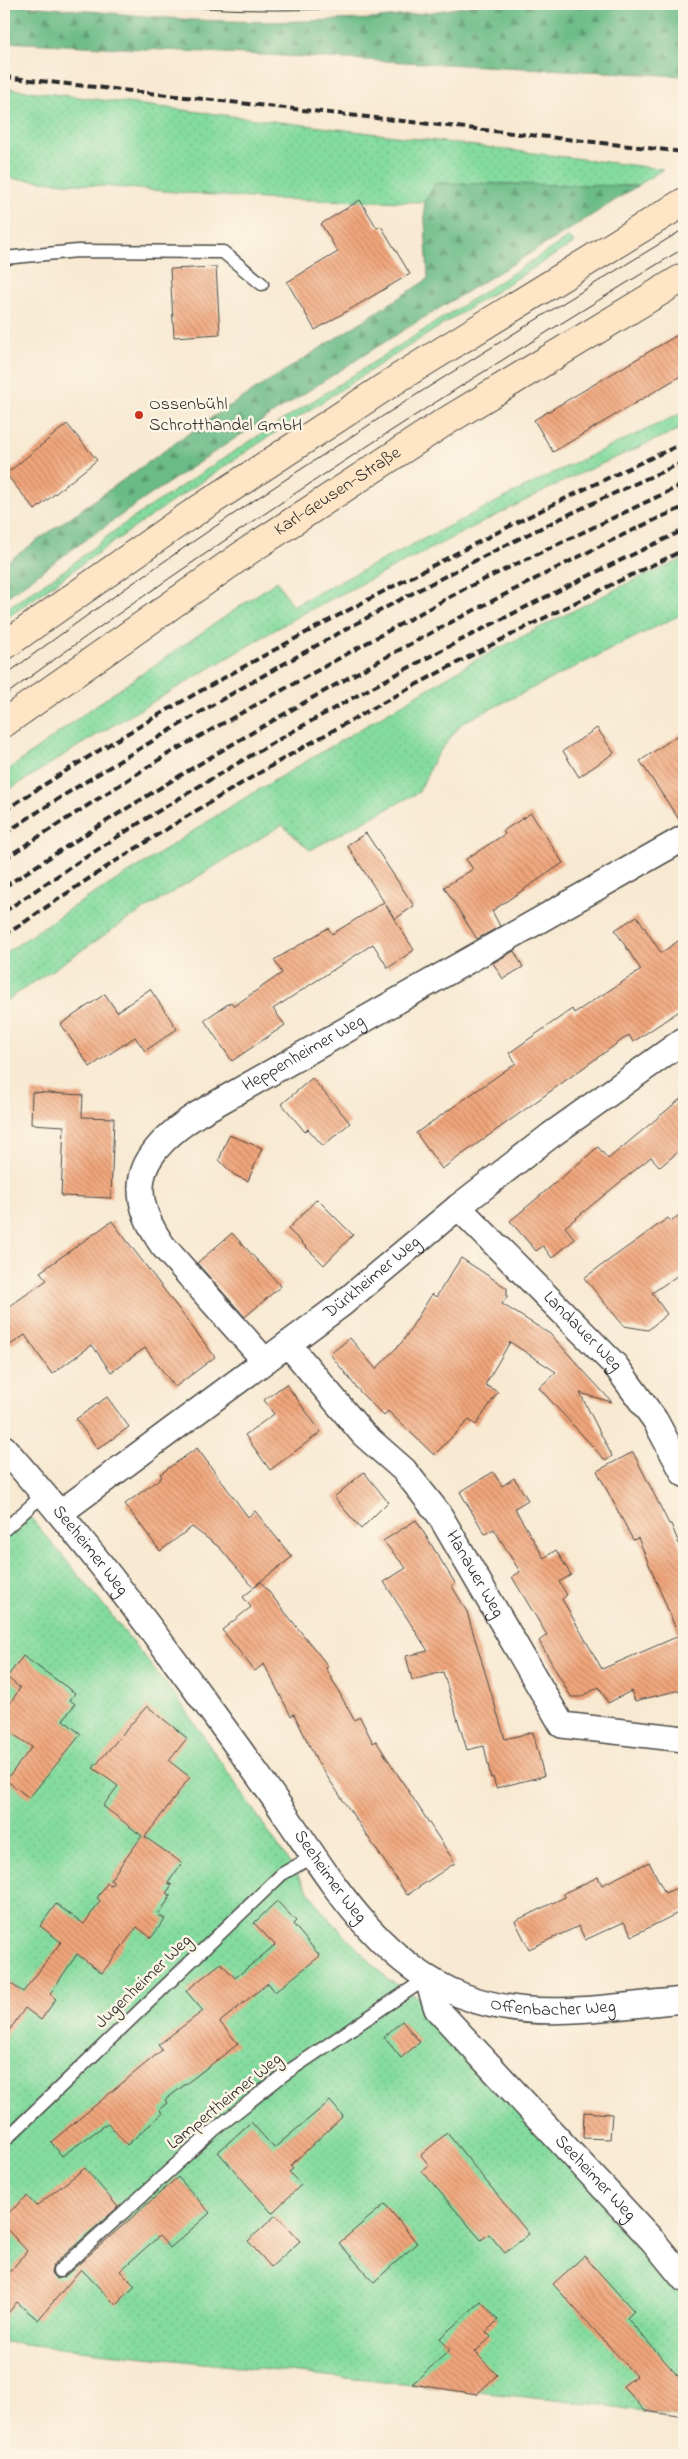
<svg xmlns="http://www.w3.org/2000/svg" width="688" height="2459" font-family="'Indie Flower',sans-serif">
  <defs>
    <pattern id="grass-dots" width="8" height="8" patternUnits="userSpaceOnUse" patternTransform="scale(1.25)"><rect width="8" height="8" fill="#84db9f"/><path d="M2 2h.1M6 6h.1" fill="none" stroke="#72bc89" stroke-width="1.8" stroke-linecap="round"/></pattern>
    <pattern id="forest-firs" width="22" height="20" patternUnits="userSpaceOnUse" patternTransform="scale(1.25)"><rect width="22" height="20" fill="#6bbb86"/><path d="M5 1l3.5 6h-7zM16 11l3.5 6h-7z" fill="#58986e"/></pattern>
    <pattern id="building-back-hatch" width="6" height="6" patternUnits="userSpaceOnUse" patternTransform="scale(1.25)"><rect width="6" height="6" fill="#f1a67b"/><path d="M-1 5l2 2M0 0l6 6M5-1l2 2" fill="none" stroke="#c38765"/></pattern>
  </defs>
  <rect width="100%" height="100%" fill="#fcf5e5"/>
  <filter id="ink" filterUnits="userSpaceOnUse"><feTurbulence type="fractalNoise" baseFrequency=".02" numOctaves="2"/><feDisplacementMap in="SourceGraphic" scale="10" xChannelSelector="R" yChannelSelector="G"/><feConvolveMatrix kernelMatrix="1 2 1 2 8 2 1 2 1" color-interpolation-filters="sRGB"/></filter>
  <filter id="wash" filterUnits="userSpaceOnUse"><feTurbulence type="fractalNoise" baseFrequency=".0096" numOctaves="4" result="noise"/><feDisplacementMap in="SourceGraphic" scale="20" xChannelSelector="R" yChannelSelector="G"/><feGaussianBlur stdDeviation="1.12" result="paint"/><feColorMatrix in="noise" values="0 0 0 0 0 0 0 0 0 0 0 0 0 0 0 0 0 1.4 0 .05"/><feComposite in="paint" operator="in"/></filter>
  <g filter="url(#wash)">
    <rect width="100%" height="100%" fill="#f8e9d2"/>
    <g fill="url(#grass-dots)" stroke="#588365">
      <polygon points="4,88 663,169 637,186 436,183 424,202 262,199 4,178"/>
      <path d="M569,237L574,243C380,362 188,486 4,620V610L66,569L118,528L230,454Z"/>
      <polygon points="684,412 684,427 570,478 300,615 80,745 4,793 4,773 92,708 277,581 292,606 555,472"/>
      <polygon points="684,559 684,613 462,723 434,759 419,792 310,850 282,825 124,922 4,1002 4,954 71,908 148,861 228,808 474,661 630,582"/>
      <polygon points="25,1511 101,1602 179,1701 321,1909 348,1939 388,1979 425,2002 684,2280 684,2417 601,2405 4,2342 4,1520"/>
    </g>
    <g fill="url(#forest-firs)" stroke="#4b7358">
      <polygon points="4,4 193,20 268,22 373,19 434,12 479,4 684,4 684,76 4,42"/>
      <path d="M436,183L637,186C550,244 458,295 369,352C245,431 122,511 4,599V564L208,420L428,279L424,202Z"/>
    </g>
    <g id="blocks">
      <g fill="url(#building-back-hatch)">
        <polygon points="360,200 377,228 381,226 410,274 315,330 287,282 338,252 321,224"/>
        <polygon points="216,267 220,334 174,337 170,269"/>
        <polygon points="684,331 684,374 553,452 534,420"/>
        <polygon points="67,424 97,460 35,510 6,474"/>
        <polygon points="597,728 614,753 579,777 563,751"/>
        <polygon points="684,731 684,824 682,824 640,761"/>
        <polygon points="531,813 563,863 492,911 500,926 477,939 444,887 473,869 466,859 505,834 503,831"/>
        <polygon points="366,833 414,906 395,919 385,904 414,950 388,968 373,944 273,1009 285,1025 232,1061 204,1020 231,1002 234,1006 282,973 274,960 328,928 332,934 384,902 347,845"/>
        <polygon points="637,916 661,953 684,937 684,1008 633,1042 629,1035 442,1169 416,1133 516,1063 509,1053 572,1009 574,1013 641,970 615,930"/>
        <polygon points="514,951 523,967 503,979 493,963"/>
        <polygon points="150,989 177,1029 145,1051 135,1037 90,1067 61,1024 105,994 117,1012"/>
        <polygon points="312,1078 350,1123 323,1146 308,1129 305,1132 282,1104"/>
        <polygon points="32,1092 83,1095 82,1117 114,1118 111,1198 61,1196 64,1126 31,1124"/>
        <polygon points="684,1096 684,1147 660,1167 651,1157 565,1227 575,1239 552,1258 543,1246 536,1251 510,1221 598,1147 608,1159"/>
        <polygon points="229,1135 262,1148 248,1181 234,1175 219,1160"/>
        <polygon points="317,1199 353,1235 324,1265 288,1229"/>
        <polygon points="684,1211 684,1271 652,1293 667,1314 648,1330 624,1326 584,1278 668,1218 671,1222"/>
        <polygon points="112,1221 215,1357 175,1387 145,1348 111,1372 92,1345 52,1374 25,1335 4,1349 4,1310 47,1280 40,1272"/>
        <polygon points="232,1233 281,1286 245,1317 197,1263"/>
        <polygon points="461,1258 507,1288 507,1297 502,1304 550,1334 612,1402 580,1393 612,1456 606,1461 539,1388 556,1372 510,1342 485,1385 498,1392 476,1425 469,1420 434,1455 388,1411 384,1416 360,1392 330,1354 350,1338 376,1369 403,1341 432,1294 436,1297"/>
        <polygon points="286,1384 321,1432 270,1470 245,1435 274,1414 264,1400"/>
        <polygon points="107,1397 129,1427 98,1449 76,1419"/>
        <polygon points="197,1448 248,1517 255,1511 292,1557 253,1587 219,1547 192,1527 160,1551 125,1504 162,1477 160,1474"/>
        <polygon points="633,1452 669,1524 671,1524 684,1556 684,1689 635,1701 631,1691 608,1703 599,1687 581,1697 571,1697 539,1641 547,1635 512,1577 520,1572 494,1529 485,1534 460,1492 493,1472 502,1486 514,1478 528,1500 515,1508 518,1514 544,1558 556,1550 571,1575 559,1582 567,1595 562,1599 602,1669 679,1636 638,1538 633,1540 597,1471"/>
        <polygon points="364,1472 388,1502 361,1529 334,1497"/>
        <polygon points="416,1520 455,1583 452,1586 467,1612 505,1739 533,1732 544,1776 496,1788 493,1777 491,1778 484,1746 467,1750 443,1672 412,1680 406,1656 428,1651 384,1582 406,1568 383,1541"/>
        <polygon points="261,1582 328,1666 326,1668 354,1720 360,1717 373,1743 376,1741 455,1863 407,1895 318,1763 294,1714 291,1716 264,1664 255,1671 222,1630 251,1607 243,1597"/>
        <polygon points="23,1656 75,1693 70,1700 75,1704 63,1720 81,1734 29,1798 6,1780 32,1747 4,1728 4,1713 20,1688 7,1677"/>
        <polygon points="147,1706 187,1738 169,1761 190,1777 145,1837 182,1863 168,1883 172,1885 166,1893 171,1896 158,1915 165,1919 151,1938 137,1927 102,1973 77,1954 50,1994 56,1999 41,2020 25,2008 4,2038 4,1979 23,1992 61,1942 40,1926 56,1904 84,1924 100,1901 97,1898 107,1883 111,1885 114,1882 110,1880 142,1836 103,1806 118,1786 93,1768"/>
        <polygon points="649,1862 665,1893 684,1885 684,1910 632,1936 624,1922 585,1940 579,1926 529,1949 515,1921 565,1897 564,1893 598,1877 602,1885"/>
        <polygon points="277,1901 296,1921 293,1924 320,1956 275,1992 268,1983 220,2022 238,2044 165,2100 167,2103 160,2109 162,2114 127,2145 108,2123 62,2156 51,2142 162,2050 158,2045 203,2011 186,1991 221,1963 235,1978 275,1945 254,1923"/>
        <polygon points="402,2021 420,2042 401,2058 384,2037"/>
        <polygon points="330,2101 343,2116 290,2166 293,2169 289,2172 301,2185 272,2213 218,2152 251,2122 274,2148"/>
        <polygon points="584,2112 612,2114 610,2139 583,2138"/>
        <polygon points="447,2133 529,2234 505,2253 489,2234 481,2240 422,2171 429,2165 421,2155"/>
        <polygon points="85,2168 118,2207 53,2265 51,2273 56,2279 64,2277 178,2177 210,2213 170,2248 159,2236 120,2271 135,2286 116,2305 81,2269 38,2320 17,2302 4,2318 4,2279 27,2251 4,2226 4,2217 27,2196 36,2206"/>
        <polygon points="385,2204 417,2243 374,2282 339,2243"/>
        <polygon points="276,2215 300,2241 271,2267 248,2241"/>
        <polygon points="584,2256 634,2311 627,2318 684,2383 684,2417 645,2411 623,2386 636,2376 553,2284"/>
        <polygon points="481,2301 498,2320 486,2332 491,2337 475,2352 497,2375 477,2394 412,2384 450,2350 440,2338"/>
      </g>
    </g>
  </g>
  <g filter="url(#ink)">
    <use href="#blocks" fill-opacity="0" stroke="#4a4844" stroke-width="1"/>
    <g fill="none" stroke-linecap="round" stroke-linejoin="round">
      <defs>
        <g id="lane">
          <polyline points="4,258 78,251 223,252 262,284"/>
          <polyline points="4,1530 44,1494"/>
          <polyline points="4,2141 282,1874 314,1856"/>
          <polyline points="59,2271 214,2130 283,2075 427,1978"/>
        </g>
        <g id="street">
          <path id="s1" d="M458,1207L615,1365L655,1420L684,1474"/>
          <path id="s2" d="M288,1344L363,1434L404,1470L439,1514L562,1725L684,1739"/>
          <path id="s3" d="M265,1361L163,1246C121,1186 142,1150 198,1114L684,838"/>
          <path id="s4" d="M4,1448C75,1529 141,1614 204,1701C232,1739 260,1777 287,1817C334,1886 381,1964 463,1996C532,2023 613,2006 684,2000"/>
          <path id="s5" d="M60,1513L342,1304L458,1207L551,1135L684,1040"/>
          <path id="s6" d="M427,1978L437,2009L653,2241L684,2279"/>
        </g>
        <g id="secondary">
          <polyline points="4,646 181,521 400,377 684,202"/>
          <path id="s7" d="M4,723L248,551L440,425L684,277"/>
        </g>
      </defs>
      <use href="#lane" stroke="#4a4844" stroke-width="15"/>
      <use href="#street" stroke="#4a4844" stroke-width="28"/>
      <use href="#secondary" stroke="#4a4844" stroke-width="30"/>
      <use href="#lane" stroke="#fff" stroke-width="12"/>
      <use href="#street" stroke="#fff" stroke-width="25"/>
      <use href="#secondary" stroke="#fde5c5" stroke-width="28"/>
      <g stroke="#2b2b2b" stroke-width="1">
        <path d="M152,4C233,12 314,12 395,4"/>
        <path d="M4,676C222,514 452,370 684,229"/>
        <path d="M4,696C223,535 452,389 684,248"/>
      </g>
      <g stroke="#2b2b2b" stroke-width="4" stroke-dasharray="8 4" stroke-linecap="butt">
        <polyline points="4,77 684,152"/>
        <path d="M4,811C118,735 239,668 360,604C467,547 574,492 684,443"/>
        <path d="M4,834C73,788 144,746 216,703C368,614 523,532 684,462"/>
        <polyline points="4,859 168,754 379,636 464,589 684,484"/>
        <path d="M4,887C164,782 327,685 498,598C559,567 621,534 684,507"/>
        <path d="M4,912C218,764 449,641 684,530"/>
        <path d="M4,936C48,906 93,875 138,847C313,736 497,638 684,550"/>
      </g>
    </g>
  </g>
  <circle fill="#c8321e" stroke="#fcf5e5" stroke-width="2" cx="139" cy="415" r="5"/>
  <g text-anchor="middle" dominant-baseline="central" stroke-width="5" stroke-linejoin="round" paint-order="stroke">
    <g font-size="18" fill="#2b2b2b" stroke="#fcf5e5" text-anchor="start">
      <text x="149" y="405">Ossenbühl<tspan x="149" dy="21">Schrotthandel GmbH</tspan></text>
    </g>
    <g font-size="18" fill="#2b2b2b" stroke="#fcf5e5">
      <text stroke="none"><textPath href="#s7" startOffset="406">Karl-Geusen-Straße</textPath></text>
      <text stroke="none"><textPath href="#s3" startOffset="436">Heppenheimer Weg</textPath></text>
      <text stroke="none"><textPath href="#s5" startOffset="391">Dürkheimer Weg</textPath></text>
      <text stroke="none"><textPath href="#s1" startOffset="176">Landauer Weg</textPath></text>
      <text stroke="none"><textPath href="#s4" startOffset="134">Seeheimer Weg</textPath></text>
      <text stroke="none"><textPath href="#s2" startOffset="298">Hanauer Weg</textPath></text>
      <text stroke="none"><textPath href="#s4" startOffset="539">Seeheimer Weg</textPath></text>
      <text transform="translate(144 1982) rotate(-44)">Jugenheimer Weg</text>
      <text stroke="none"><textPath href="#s4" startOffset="812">Offenbacher Weg</textPath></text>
      <text transform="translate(225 2102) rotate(-39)">Lampertheimer Weg</text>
      <text stroke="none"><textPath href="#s6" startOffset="264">Seeheimer Weg</textPath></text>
    </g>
  </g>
  <rect width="688" height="2459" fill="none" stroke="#fcf5e5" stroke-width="20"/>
</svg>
